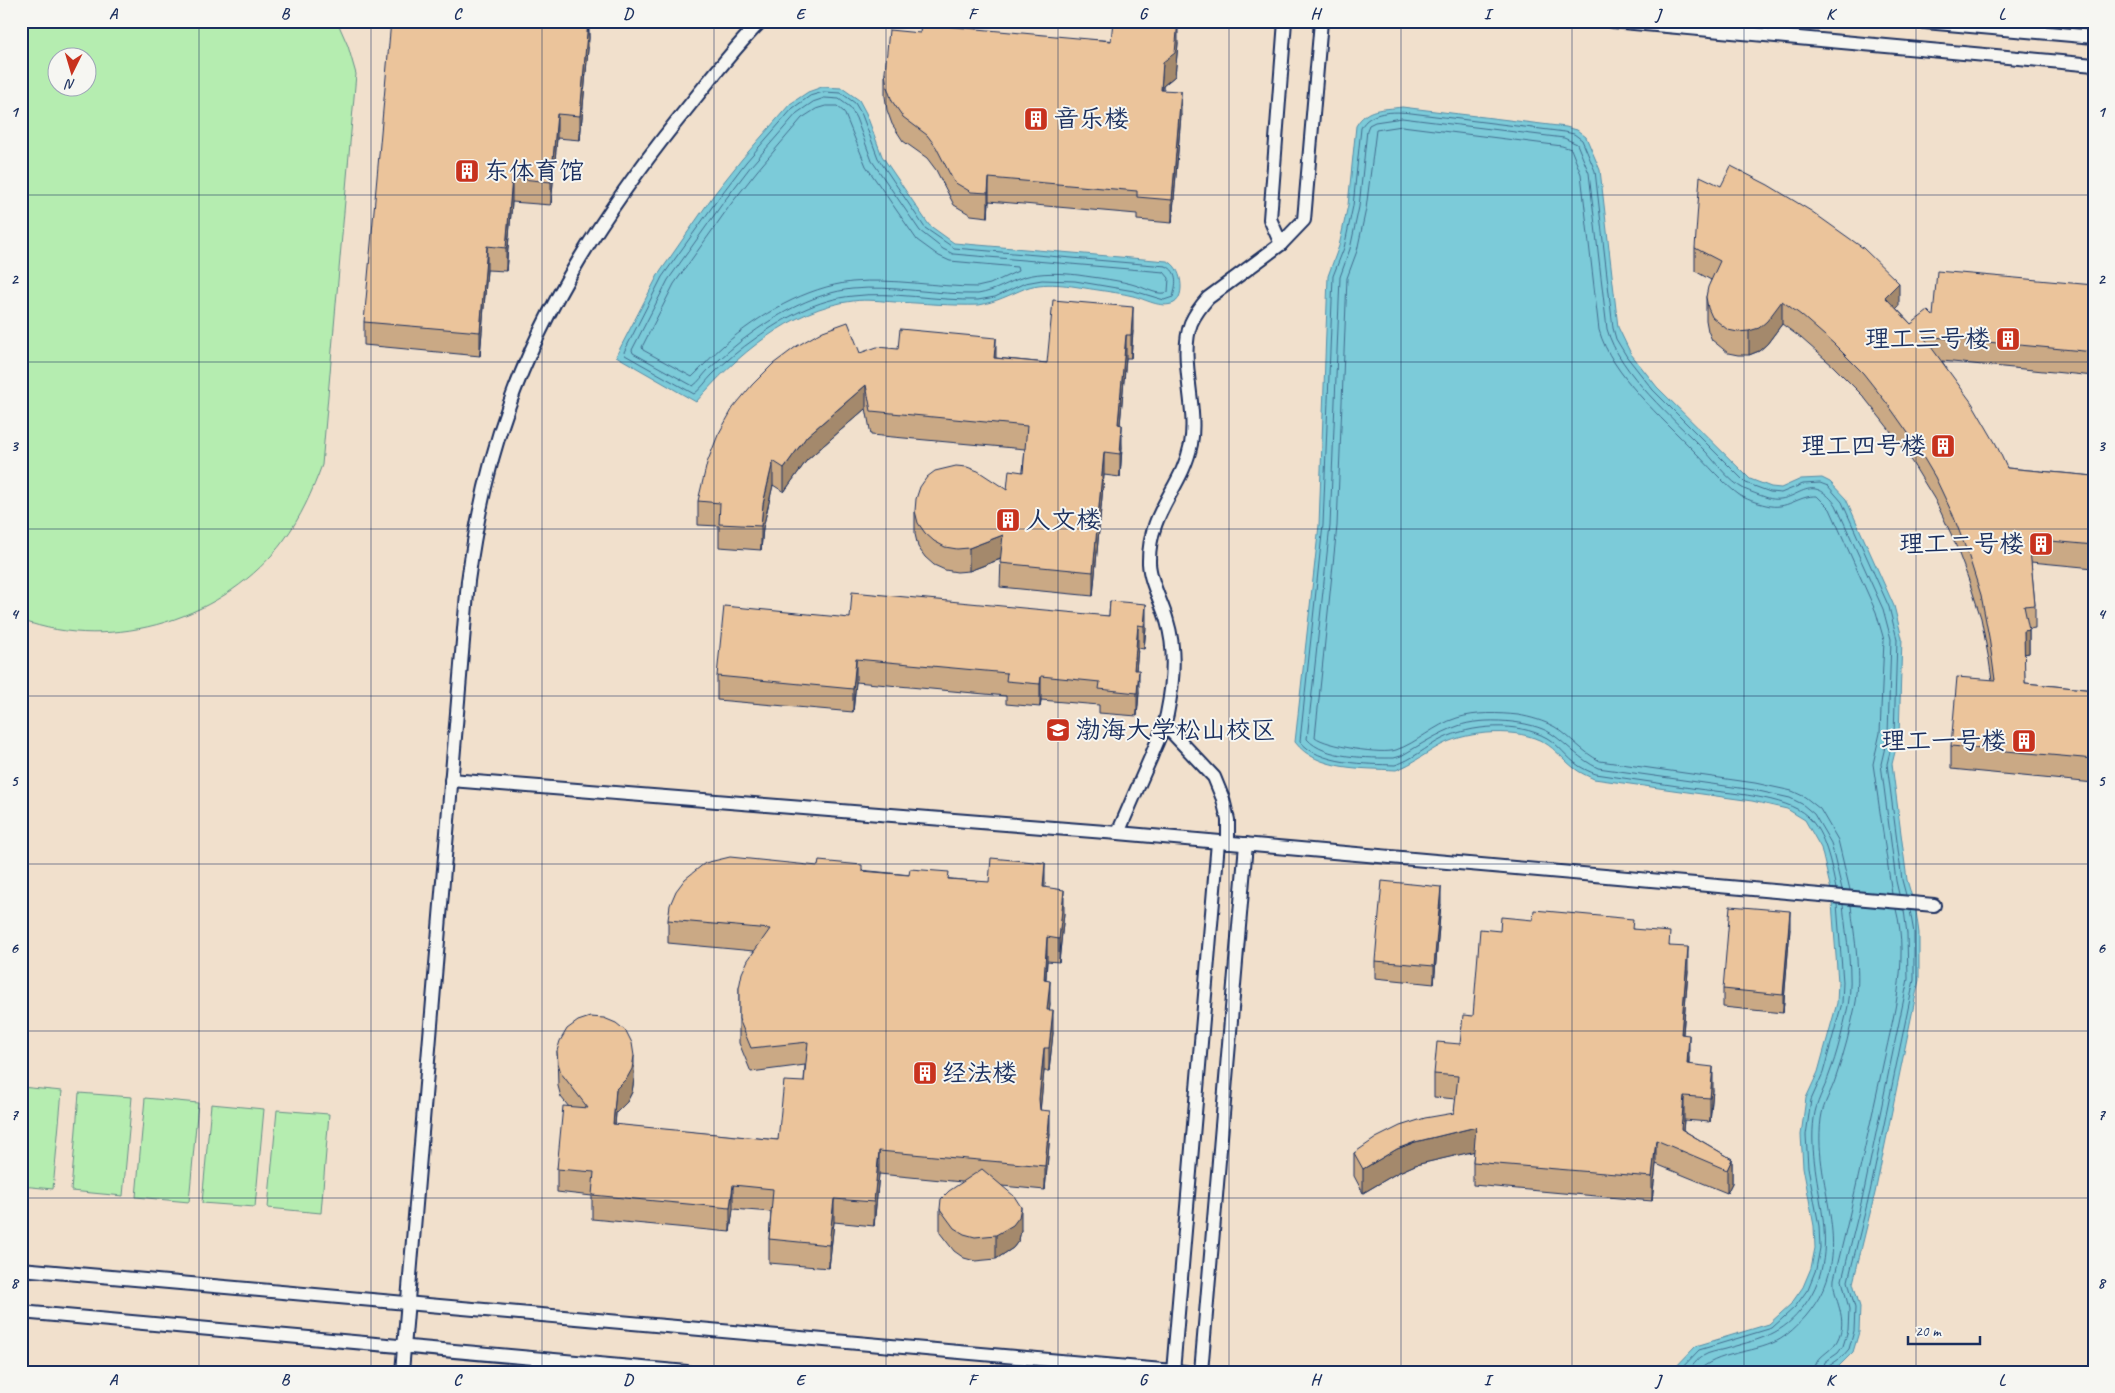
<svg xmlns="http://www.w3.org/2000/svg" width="2115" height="1393" font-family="Caveat,'LXGW WenKai TC',sans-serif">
  <rect width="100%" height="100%" fill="#f4ece1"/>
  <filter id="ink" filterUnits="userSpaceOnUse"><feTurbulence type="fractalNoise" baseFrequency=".02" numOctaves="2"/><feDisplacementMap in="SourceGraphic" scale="10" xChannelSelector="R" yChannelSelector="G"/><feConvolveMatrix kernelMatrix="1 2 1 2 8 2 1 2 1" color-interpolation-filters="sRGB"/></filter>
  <g filter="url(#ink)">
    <path fill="#f1e0cc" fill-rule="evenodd" d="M21,21H2094V1372H21ZM58,58H88V88H58Z"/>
    <g fill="#b5edb0" stroke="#688e87" fill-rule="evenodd">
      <path d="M21,21H337L348,46L356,74L322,465C312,492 301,517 284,540C227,618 113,654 21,620ZM58,58H88V88H58Z"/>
      <polygon points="21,1087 62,1091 53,1189 21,1186"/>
      <polygon points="79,1093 132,1097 123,1196 71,1191"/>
      <polygon points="145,1098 198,1103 189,1202 136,1197"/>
      <polygon points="211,1104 264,1109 255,1207 202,1203"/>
      <polygon points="277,1110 329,1114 321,1213 268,1208"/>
    </g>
    <g fill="#7ccbd9" stroke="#558da8">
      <path d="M822,87L842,88L859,100L866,113L882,156L929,225L954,243L1167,261C1182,266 1186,296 1174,303C1161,309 1145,299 1133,296C1121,293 1110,292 1098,290C1076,287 1048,280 1026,288C1009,295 996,302 979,305C951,306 923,303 895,302C881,301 867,299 853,301C791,308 735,357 696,402L616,356L658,275L715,193L742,159L790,104L808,92Z"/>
      <path d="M1402,107L1566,127L1577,130L1586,137L1600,170L1618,327L1631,354L1657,387L1750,479L1771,487L1781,488L1801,479L1822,478L1830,482L1846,499L1894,606L1902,638L1899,736L1892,764L1907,880L1916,911L1919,933V980L1875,1193L1853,1283L1860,1307L1859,1332L1853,1352L1838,1367L1828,1372H1671L1696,1346L1769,1324L1791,1304L1803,1287L1811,1268L1815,1248L1814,1226L1803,1167L1801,1135L1806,1098L1818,1072L1837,1003L1838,982L1831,890L1821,848L1805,820L1787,809L1752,801L1594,779C1588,776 1580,773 1574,768C1564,760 1555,749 1545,743C1519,727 1469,731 1443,744C1427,752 1413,764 1396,770C1362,768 1317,771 1295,742L1319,525L1328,276L1339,246L1348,205L1356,126C1367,107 1382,110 1402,107Z"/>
    </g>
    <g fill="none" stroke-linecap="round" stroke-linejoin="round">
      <g stroke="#426d8f" stroke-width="1">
        <path d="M824,92L841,93L855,103L862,115L878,158L925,228L954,248L1166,266C1179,272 1176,285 1173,297L1164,300L1134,291L1075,281L1042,280L1025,283L995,297L978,300C938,301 891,291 853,296C818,299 784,318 756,338C740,349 726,361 712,375C706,381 701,389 694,394L625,355L624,352L662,277L720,196L746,162L793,108L810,96Z"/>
        <path d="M825,98L839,99L850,107L856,118L872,161L920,231L943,249L953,254L1164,272L1169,278L1168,292C1159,296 1147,289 1138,286C1120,280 1097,278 1078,275C1061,273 1041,272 1024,277C1008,282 996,291 978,294C937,295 892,285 852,289C816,293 781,312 752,333C736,344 722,357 708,370C703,375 699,382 693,386L633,353L632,350L668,280L725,200L751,166L797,113L813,102Z"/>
        <path d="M826,106H837L844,112L866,166L917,240L939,256L950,261L1017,267L1018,271L990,284L977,287C936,287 893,278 852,282C806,287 759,315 724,345C712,355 703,367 692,377L643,350L642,347L674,284L731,204L757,171L802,118L816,109Z"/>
        <path d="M1836,889C1831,865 1826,833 1807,816C1786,796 1727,793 1698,789C1664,784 1630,779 1596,774C1590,772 1584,769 1579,766C1567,758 1559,745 1547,738C1517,721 1471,725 1442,739C1426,747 1412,760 1395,765C1367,764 1318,765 1300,741L1323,525L1333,276L1344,248L1353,206L1361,128C1369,111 1394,111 1411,113L1565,132L1574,134L1582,140L1595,171L1613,328L1616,339L1627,357L1653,390L1746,483L1770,492L1781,493L1803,484L1820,483L1828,486L1842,502L1889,607L1897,639L1894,735L1887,764L1902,880L1906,895"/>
        <path d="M1842,889L1831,843L1814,814L1802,804L1790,798L1754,790L1598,768C1579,759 1569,746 1552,734C1532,720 1481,717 1458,726C1438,733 1420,745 1401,756L1394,758C1370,758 1324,759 1307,739L1330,526L1340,277L1350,249L1359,207L1367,130L1369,125L1375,122L1402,118L1564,138L1577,144L1589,173L1607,329C1619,373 1674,419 1706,452C1717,464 1729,481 1744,489C1751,492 1759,495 1765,497C1797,509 1807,467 1836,505L1883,609L1891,639L1888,734L1881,764L1896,881L1899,894"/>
        <path d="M1850,890L1838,840L1820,809L1805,797L1792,791L1755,783L1600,761C1582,752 1571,737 1555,727C1544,721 1530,717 1518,715C1499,713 1476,712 1457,718C1434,725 1417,743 1396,750C1382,755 1326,746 1315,737L1337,526L1347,278L1357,251L1366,209L1376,130L1402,126L1562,146L1571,149L1581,174L1599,330C1611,374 1663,419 1694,451C1708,465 1722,482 1738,494C1745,499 1757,503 1766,505C1787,511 1798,495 1817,496L1830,509L1876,612L1884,640L1880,733L1873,764L1892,894"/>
        <polyline points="1678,1372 1699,1350 1772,1328 1795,1307 1808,1289 1816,1269 1820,1248 1819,1226 1808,1167 1806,1135 1811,1100 1823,1073 1842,1003 1843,982 1837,904"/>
        <path d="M1687,1372C1692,1367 1697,1359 1703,1356C1709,1352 1718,1351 1725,1349C1755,1340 1779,1337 1800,1311C1851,1249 1805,1186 1814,1118C1816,1102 1824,1090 1829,1075C1837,1054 1843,1029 1848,1006C1854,976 1846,936 1843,905"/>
        <path d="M1697,1372C1718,1351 1752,1354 1777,1341C1787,1336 1799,1324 1806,1316C1861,1250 1812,1191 1821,1119C1823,1103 1832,1091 1836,1077C1844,1054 1850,1030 1855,1007C1862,975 1854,938 1851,905"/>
        <path d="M1814,1372C1815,1355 1830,1354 1837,1341C1850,1317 1832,1300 1834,1279C1851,1211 1866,1143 1881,1074C1892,1021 1910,963 1896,909"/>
        <polyline points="1822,1372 1825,1362 1838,1353 1843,1346 1848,1330 1849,1309 1842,1280 1864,1191 1908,979 1907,934 1904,910"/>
        <polyline points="1828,1372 1829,1366 1842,1357 1849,1349 1854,1331 1855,1308 1848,1281 1870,1192 1914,980 1914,933 1910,910"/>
      </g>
      <defs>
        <g id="service">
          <polyline points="1612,21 2094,65"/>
          <polyline points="1914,21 2094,37"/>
          <polyline points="1281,244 1270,219 1285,21"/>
          <polyline points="1164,724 1214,777 1223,799 1228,820 1228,843"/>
          <polyline points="451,780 1118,833 1934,905"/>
          <path d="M1118,833C1129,807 1140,782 1151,757C1156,743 1164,729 1167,714C1173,685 1176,650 1167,621C1162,602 1150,583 1149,563C1148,511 1182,489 1191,444C1198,407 1178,357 1191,323C1195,314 1201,306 1208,298L1281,244L1304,220L1321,21"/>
          <polyline points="21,1269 1185,1372"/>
          <polyline points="21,1312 687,1372"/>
          <path d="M402,1372L468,581C476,522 488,464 508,408C545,303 607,209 676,122C704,88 730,52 761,21"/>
          <polyline points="1173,1372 1218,842"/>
          <polyline points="1201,1372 1246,844"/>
        </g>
      </defs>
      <use href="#service" stroke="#1b2f5e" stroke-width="16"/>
      <use href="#service" stroke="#f6f6f2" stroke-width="12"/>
    </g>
    <g fill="#caa985" stroke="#1b2f5e">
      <polygon points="589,21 589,38 580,140 557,138 551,205 512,202 506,271 487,270 480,356 364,345 364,322"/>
      <polygon points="920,33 1178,43 1175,76 1163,86 1163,90 1181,115 1172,223 1137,220 1137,214 989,201 988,217 971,215 954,205 936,170 927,158 903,141 892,124 887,110 885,96 885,72"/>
      <polygon points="1695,248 1899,306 1896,308 1911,324 1933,316 2094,285 2094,376 1942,361 2007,468 2094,476 2094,568 2031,562 2035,605 2035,628 2029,629 2029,653 2024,654 2025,683 2094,690 2094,783 1951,769 1951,746 1992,680 1989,660 1981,618 1968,578 1953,538 1935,500 1913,464 1889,429 1863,396 1833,366 1801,338 1782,324 1767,344 1759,351 1749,355 1738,355 1728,353 1712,340 1708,331 1706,320 1706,297 1711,280 1695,271"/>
      <polygon points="1133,331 1131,358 1126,358 1120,424 1122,448 1120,477 1104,475 1093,596 1000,587 1001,559 969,571 957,572 945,570 934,565 925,557 918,547 915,534 915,511 1007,490 1023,472 1025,449 871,435 866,408 807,460 784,492 773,485 763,528 761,550 719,547 719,526 698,525 698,501 860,353 996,358 1047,363"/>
      <polygon points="1110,601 1146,627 1144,649 1138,648 1136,670 1139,693 1137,716 1099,713 1099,705 1041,700 1040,707 1006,704 1006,696 856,682 853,712 717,700 717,676 850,618 1109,616"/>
      <polygon points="818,866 1045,888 1064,913 1059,962 1047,961 1046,980 1050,1004 1049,1010 1053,1033 1049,1071 1044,1071 1040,1110 1050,1134 1045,1190 1002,1186 1021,1230 1019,1240 1013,1248 996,1259 975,1261 964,1258 954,1251 940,1233 940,1209 962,1182 879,1174 874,1226 834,1222 829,1268 769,1263 769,1239 771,1212 733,1209 730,1232 592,1219 592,1196 557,1192 557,1169 569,1107 561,1097 558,1086 557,1051 634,1079 632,1092 627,1102 616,1113 615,1125 778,1140 804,1082 805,1065 751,1072 739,1043 739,988 754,951 668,943 668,920"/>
      <polygon points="1441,904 1434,984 1375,978 1375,961"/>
      <polygon points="1633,929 1670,946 1688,971 1683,1034 1689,1058 1689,1064 1713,1090 1710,1122 1684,1120 1683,1130 1732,1159 1732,1183 1727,1193 1656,1164 1652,1201 1473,1185 1473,1162 1474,1151 1415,1165 1397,1173 1363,1193 1354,1176 1354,1153 1454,1113 1456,1099 1434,1097 1434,1074 1460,1044 1473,1016 1500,931"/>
      <polygon points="1790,929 1783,1013 1723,1007 1723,989"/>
    </g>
    <g fill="#a4896c" stroke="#1b2f5e">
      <polygon points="588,21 589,38 580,140 580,116"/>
      <polygon points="1178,21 1178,43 1175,76 1163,86 1161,113 1161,90 1163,62"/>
      <polygon points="1181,91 1181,115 1172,223 1172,200"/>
      <polygon points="557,114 557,138 551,205 551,182"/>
      <polygon points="512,178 512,202 506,271 506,248"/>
      <polygon points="989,178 989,201 988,217 988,193"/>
      <polygon points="487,246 487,270 480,356 480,332"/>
      <polygon points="1899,283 1899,306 1885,320 1885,297"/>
      <polygon points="1782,301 1782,324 1767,344 1759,351 1749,355 1749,331"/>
      <polygon points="1133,307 1133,331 1131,358 1131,335"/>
      <polygon points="1126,335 1126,358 1118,447 1118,424"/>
      <polygon points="996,338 996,361 994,358"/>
      <polygon points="866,385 866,408 807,460 784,492 784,468 807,436"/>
      <polygon points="1122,425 1122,448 1120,477 1120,454"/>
      <polygon points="1104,452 1104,475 1093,596 1093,572"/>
      <polygon points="773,461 773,485 763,528 761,550 761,526 763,504"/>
      <polygon points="1003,535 1003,558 969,571 969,548"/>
      <polygon points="1146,604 1146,627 1144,649 1144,626"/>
      <polygon points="1138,625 1138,648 1134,693 1134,670"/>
      <polygon points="2029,630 2029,653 2024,654 2024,631"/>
      <polygon points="856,659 856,682 853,712 853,689"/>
      <polygon points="1139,670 1139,693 1137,716 1137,693"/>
      <polygon points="1041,676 1041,700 1040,707 1040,684"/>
      <polygon points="1045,863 1045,886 1043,911 1043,887"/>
      <polygon points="1441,887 1441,904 1434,984 1434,966"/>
      <polygon points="1064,890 1064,913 1059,962 1059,939"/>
      <polygon points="1790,911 1790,929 1783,1013 1783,995"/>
      <polygon points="1047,937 1047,961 1044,1004 1044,980"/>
      <polygon points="1688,947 1688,971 1681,1057 1681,1034"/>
      <polygon points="1050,981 1050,1004 1047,1033 1047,1010"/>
      <polygon points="1053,1010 1053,1033 1049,1071 1049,1048"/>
      <polygon points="1689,1035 1689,1058 1687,1088 1687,1064"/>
      <polygon points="1044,1048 1044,1071 1039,1123 1039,1099"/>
      <polygon points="634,1056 634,1079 632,1092 627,1102 616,1113 613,1148 613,1124 616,1089"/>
      <polygon points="1713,1067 1713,1090 1710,1122 1710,1098"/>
      <polygon points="1684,1096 1684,1120 1681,1152 1681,1129"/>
      <polygon points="1050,1111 1050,1134 1045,1190 1045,1166"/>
      <polygon points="1476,1127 1476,1151 1415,1165 1397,1173 1363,1193 1363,1169 1397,1149 1415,1142"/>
      <polygon points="1656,1140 1656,1164 1652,1201 1652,1177"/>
      <polygon points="879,1151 879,1174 874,1226 874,1202"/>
      <polygon points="1732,1159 1732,1183 1727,1193 1727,1170"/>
      <polygon points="733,1185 733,1209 730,1232 730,1208"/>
      <polygon points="834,1199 834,1222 829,1268 829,1245"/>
      <polygon points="1021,1207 1021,1230 1019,1240 1013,1248 996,1259 996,1235"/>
    </g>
    <g fill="#ebc49b" stroke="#1b2f5e">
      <polygon points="391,21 588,21 580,116 557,114 551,182 512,178 506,248 487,246 480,332 364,322"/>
      <polygon points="1113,21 1178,21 1175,53 1163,62 1161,90 1181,91 1172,200 1137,197 1137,191 989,178 988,193 971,192 954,182 936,147 927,135 903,117 892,101 887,87 885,72 889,30 920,33 921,24 1111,41"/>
      <polygon points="1731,166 1768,185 1811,211 1863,248 1899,283 1885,297 1911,324 1928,311 1933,316 1937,271 2094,285 2094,352 1923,336 1972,403 1996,444 2007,468 2094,476 2094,545 2029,539 2035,605 2024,606 2029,630 2024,631 2025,683 2094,690 2094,759 1951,746 1957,677 1995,680 1989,637 1981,595 1968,554 1953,515 1935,477 1913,440 1889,406 1863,373 1833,343 1801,315 1782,301 1767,321 1759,328 1749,331 1738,332 1728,330 1712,317 1708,308 1706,297 1708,287 1720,261 1695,248 1700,176 1721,186"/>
      <polygon points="1053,300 1133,307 1131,335 1126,335 1118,424 1122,425 1120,454 1104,452 1093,572 1000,563 1003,535 969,548 957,549 945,547 934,541 925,533 918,523 915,511 916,499 920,487 927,477 935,471 956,466 967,467 978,471 1007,490 1009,470 1023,472 1027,426 871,411 866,385 807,436 784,468 773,461 763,504 761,526 719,524 720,503 698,501 707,463 718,435 733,408 752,385 773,364 797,346 823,331 848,322 860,353 877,347 898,349 900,329 996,338 994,358 1047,363"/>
      <polygon points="852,592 1109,616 1110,601 1146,604 1144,626 1138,625 1134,670 1139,670 1137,693 1099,689 1100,682 1041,676 1040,684 1006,681 1007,673 856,659 853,689 717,676 724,606 850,618"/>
      <polygon points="730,857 818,866 819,861 862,865 862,871 909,875 910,869 949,872 948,879 989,882 991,858 1045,863 1043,887 1064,890 1059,939 1047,937 1044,980 1050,981 1047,1010 1053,1010 1049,1048 1044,1048 1039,1099 1040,1110 1050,1111 1045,1166 879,1151 874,1202 834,1199 829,1245 769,1239 773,1189 733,1185 730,1208 592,1195 594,1172 557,1169 563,1106 588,1108 561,1073 558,1063 557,1051 560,1041 567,1029 578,1021 590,1017 604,1018 616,1023 626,1031 632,1043 634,1056 632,1069 627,1078 616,1089 613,1124 778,1140 784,1081 804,1082 808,1042 751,1048 739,1019 739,988 742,973 748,960 770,929 668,920 670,905 676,891 685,879 705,863"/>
      <polygon points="1382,881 1441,887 1434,966 1375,961"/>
      <polygon points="1730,906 1790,911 1783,995 1723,989"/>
      <polygon points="1534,910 1633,919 1632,929 1670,932 1669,946 1688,947 1681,1034 1689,1035 1687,1064 1713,1067 1710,1098 1684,1096 1681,1129 1732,1159 1727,1170 1656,1140 1652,1177 1473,1162 1476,1127 1415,1142 1397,1149 1363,1169 1354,1153 1376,1138 1400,1126 1425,1118 1454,1113 1458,1076 1434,1074 1437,1042 1460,1044 1463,1015 1473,1016 1480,929 1500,931 1501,917 1533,920"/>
      <polygon points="982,1169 1014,1196 1021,1207 1019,1217 1013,1225 996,1235 975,1237 964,1234 954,1228 940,1209 941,1199 949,1191"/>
    </g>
  </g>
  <path fill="none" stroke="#1b2f5e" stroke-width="1" stroke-opacity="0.55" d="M199,21V1372M371,21V1372M542,21V1372M714,21V1372M886,21V1372M1058,21V1372M1229,21V1372M1401,21V1372M1572,21V1372M1744,21V1372M1916,21V1372M21,195H2094M21,362H2094M21,529H2094M21,696H2094M21,864H2094M21,1031H2094M21,1198H2094"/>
  <defs>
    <symbol id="building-square" viewBox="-11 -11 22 22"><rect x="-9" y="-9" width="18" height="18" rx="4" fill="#c8321e" stroke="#f6f6f2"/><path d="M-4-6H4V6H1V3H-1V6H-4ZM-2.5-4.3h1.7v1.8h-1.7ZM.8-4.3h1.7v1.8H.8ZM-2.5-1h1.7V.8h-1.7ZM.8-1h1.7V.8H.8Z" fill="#fff"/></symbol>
    <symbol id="university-square" viewBox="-11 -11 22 22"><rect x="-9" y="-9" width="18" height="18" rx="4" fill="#c8321e" stroke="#f6f6f2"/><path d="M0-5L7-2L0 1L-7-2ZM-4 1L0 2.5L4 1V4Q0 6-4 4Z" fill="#fff"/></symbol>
  </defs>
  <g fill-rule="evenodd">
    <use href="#building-square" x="1022" y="105" width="28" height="28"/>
    <use href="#building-square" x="453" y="157" width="28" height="28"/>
    <use href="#building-square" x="1994" y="325" width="28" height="28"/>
    <use href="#building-square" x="1929" y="432" width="28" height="28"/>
    <use href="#building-square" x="994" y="506" width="28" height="28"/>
    <use href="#building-square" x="2027" y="530" width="28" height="28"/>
    <use href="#university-square" x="1044" y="716" width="28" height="28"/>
    <use href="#building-square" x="2010" y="727" width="28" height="28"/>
    <use href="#building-square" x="911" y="1059" width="28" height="28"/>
  </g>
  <g text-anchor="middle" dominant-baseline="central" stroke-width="4" stroke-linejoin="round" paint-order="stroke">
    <g font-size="25" fill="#1b2f5e" stroke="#f6f6f2" text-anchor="start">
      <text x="1054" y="119">音乐楼</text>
      <text x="484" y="171">东体育馆</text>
      <text x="1990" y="339" text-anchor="end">理工三号楼</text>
      <text x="1926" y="446" text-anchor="end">理工四号楼</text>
      <text x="1026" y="520">人文楼</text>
      <text x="2024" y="544" text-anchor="end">理工二号楼</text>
      <text x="1076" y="730">渤海大学松山校区</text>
      <text x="2006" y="741" text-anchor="end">理工一号楼</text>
      <text x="942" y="1073">经法楼</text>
    </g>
  </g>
  <rect width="2115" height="1393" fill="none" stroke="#f6f6f2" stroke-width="55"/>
  <g transform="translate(72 72) rotate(185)"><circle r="24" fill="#f6f6f2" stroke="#9ea6b7"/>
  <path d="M0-4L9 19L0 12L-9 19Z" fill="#c8321e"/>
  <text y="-8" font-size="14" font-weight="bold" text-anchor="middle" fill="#1b2f5e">N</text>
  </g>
  <path d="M1908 1336v8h72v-8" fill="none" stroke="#1b2f5e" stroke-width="2.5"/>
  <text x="1915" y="1336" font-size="15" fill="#1b2f5e" stroke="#f6f6f2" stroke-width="4" paint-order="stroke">20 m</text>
  <rect x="28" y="28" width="2060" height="1338" fill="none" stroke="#1b2f5e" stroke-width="2"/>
  <g font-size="16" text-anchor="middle" font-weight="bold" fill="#1b2f5e">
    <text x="113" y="19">A</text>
    <text x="285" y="19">B</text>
    <text x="457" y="19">C</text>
    <text x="628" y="19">D</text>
    <text x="800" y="19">E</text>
    <text x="972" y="19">F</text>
    <text x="1143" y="19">G</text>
    <text x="1315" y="19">H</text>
    <text x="1487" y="19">I</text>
    <text x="1658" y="19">J</text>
    <text x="1830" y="19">K</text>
    <text x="2002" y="19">L</text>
    <text x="14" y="117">1</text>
    <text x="2101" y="117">1</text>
    <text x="14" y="284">2</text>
    <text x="2101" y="284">2</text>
    <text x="14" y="451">3</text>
    <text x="2101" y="451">3</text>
    <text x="14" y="619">4</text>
    <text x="2101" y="619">4</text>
    <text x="14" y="786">5</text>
    <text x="2101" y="786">5</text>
    <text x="14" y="953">6</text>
    <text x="2101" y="953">6</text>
    <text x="14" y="1120">7</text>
    <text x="2101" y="1120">7</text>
    <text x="14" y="1288">8</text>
    <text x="2101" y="1288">8</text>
    <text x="113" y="1385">A</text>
    <text x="285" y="1385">B</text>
    <text x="457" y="1385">C</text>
    <text x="628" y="1385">D</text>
    <text x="800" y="1385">E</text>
    <text x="972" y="1385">F</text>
    <text x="1143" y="1385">G</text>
    <text x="1315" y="1385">H</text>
    <text x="1487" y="1385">I</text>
    <text x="1658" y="1385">J</text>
    <text x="1830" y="1385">K</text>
    <text x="2002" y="1385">L</text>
  </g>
</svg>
